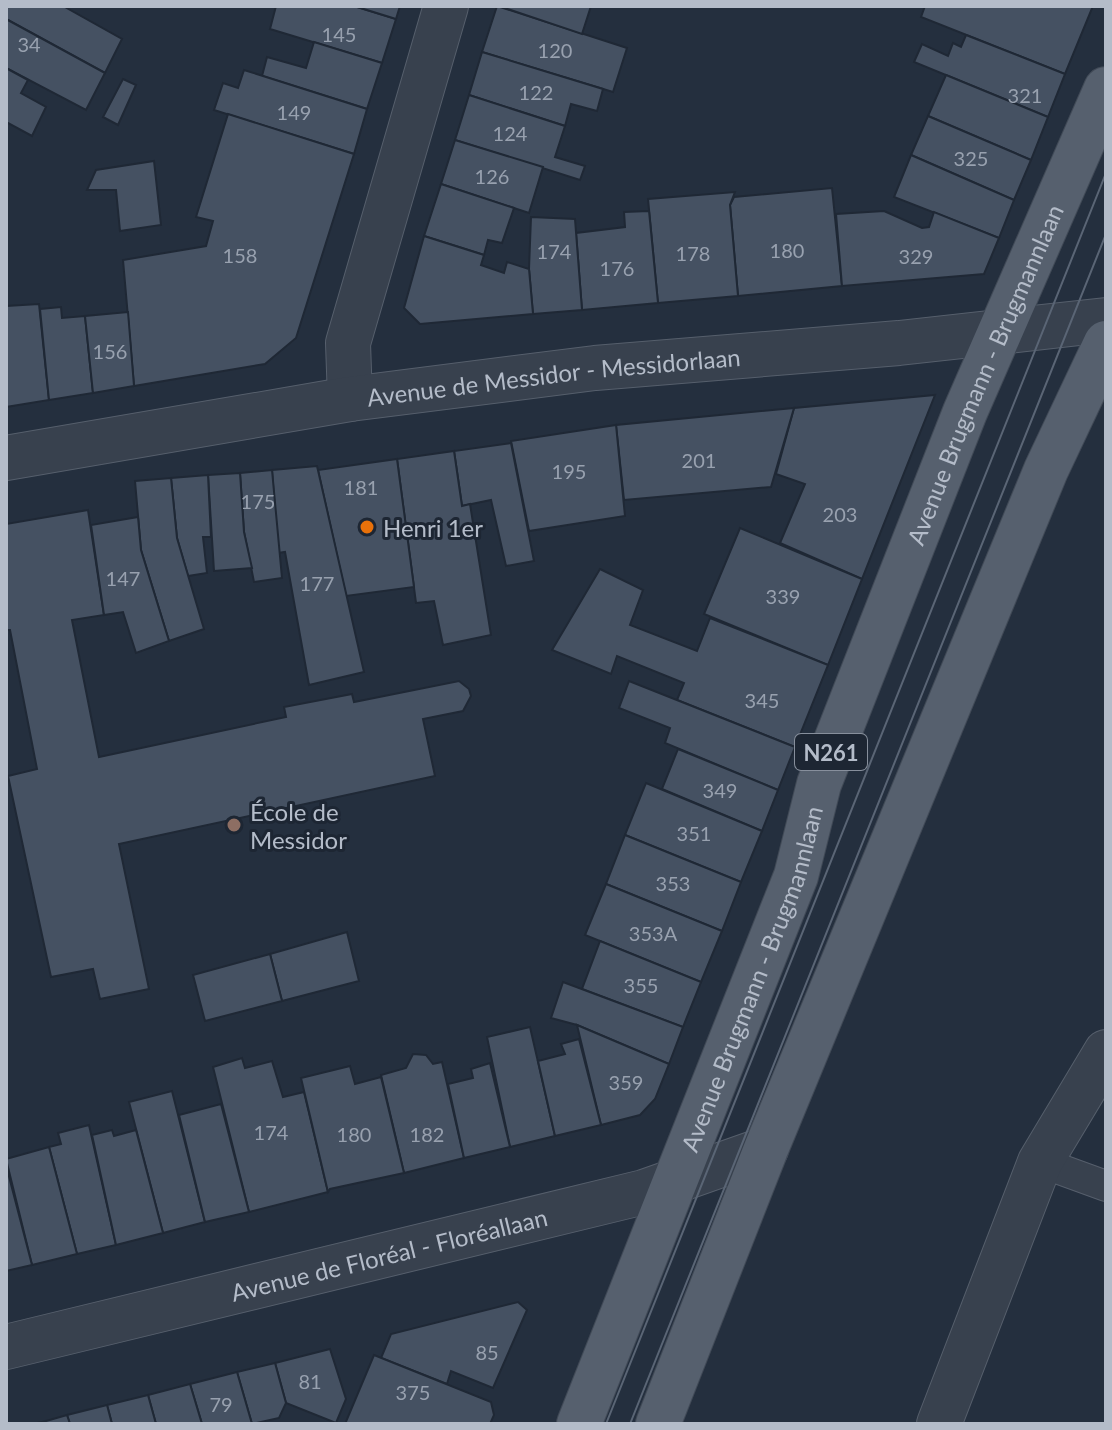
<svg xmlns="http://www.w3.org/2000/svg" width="1112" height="1430" font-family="Lato,sans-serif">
  <rect width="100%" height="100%" fill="#242f3e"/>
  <g fill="#455162" stroke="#1f2835" stroke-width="2">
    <polygon points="6,6 63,6 122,39 105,73 6,19"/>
    <polygon points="276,6 354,6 396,19 382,63 270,29"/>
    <polygon points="354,6 400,6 396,19"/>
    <polygon points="497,6 627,48 613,92 482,52"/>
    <polygon points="499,6 591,6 582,34"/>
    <polygon points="925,6 1093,6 1065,74 921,17"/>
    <polygon points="6,19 105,73 86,110 6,68"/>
    <polygon points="966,35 1065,74 1048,117 914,62 922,44 948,56 953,43 961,47"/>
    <polygon points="314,42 382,63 367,109 262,76 267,57 306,68"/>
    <polygon points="482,52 603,89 597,111 571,104 565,126 469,95"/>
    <polygon points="6,68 28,80 21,93 46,107 32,136 6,122"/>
    <polygon points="244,70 367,109 354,154 214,110 223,83 238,88"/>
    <polygon points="946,75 1048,117 1031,160 928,116"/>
    <polygon points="123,79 136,85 118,125 103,117"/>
    <polygon points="469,95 565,126 555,157 585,166 580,180 455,140"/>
    <polygon points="228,114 354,154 296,338 265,364 134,386 123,260 206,246 213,221 196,217"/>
    <polygon points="928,116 1031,160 1014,200 911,155"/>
    <polygon points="455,140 543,167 529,213 441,184"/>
    <polygon points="911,155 1014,200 999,238 894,197"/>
    <polygon points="154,161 161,225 120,231 116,190 87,190 96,170"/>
    <polygon points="441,184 514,208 502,243 488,240 484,255 424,236"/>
    <polygon points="832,188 842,286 738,296 730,205 734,197"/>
    <polygon points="735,192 730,205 738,296 658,303 648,199"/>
    <polygon points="649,211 658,303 582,310 576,233 625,227 624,212"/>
    <polygon points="884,211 922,228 929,227 934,212 999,238 984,274 842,286 836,214"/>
    <polygon points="531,217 575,219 582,310 533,314 529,269"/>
    <polygon points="424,236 484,255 481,265 504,273 507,262 529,269 533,314 420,324 404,308"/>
    <polygon points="39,304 49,400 6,407 6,306"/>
    <polygon points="61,307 62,318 85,316 93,393 49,400 40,309"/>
    <polygon points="128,312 134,386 93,393 85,316"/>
    <polygon points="935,395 862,579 780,543 805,484 776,474 794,408"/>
    <polygon points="794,408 771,487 624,500 616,425"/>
    <polygon points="616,425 625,516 529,531 511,441"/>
    <polygon points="511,443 534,561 506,566 491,500 462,506 454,451"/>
    <polygon points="454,451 462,506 470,504 491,635 443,645 434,601 416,603 397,459"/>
    <polygon points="397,459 414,587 346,596 318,470"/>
    <polygon points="317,466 364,672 309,685 285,552 278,553 272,470"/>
    <polygon points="272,470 282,578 254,582 244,532 240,473"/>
    <polygon points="240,473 244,532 252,568 214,571 208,475"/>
    <polygon points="208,475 211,537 203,537 207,573 188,576 177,538 171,478"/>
    <polygon points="171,478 177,538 204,629 169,641 141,550 135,481"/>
    <polygon points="88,510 104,615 72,620 99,757 286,717 284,707 352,694 354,702 459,681 469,689 471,696 463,711 423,719 435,776 119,844 149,989 100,999 93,969 51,977 8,776 37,769 10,630 6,630 6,524"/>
    <polygon points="138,517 141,550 169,641 136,653 123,612 104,615 91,525"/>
    <polygon points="740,528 862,579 828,665 704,614"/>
    <polygon points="600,569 643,590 630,625 697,651 710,618 828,665 795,747 677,700 684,683 617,656 611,674 552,650"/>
    <polygon points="629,681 795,747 778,790 665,743 670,728 619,708"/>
    <polygon points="678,749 778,790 762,831 662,789"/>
    <polygon points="646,783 762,831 741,882 625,835"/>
    <polygon points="625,835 741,882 722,931 606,884"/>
    <polygon points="606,884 722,931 701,982 585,935"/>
    <polygon points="347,932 359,981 282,1001 270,954"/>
    <polygon points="600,941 701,982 683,1027 582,989"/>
    <polygon points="270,954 282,1001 205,1021 193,975"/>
    <polygon points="563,982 683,1027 669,1064 577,1025 551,1018"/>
    <polygon points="577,1025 669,1064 655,1099 640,1115 601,1125"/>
    <polygon points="530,1027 555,1136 510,1147 487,1037"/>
    <polygon points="579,1039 601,1125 555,1136 538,1061 565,1054 561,1044"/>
    <polygon points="413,1054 426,1055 433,1064 442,1062 464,1158 404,1173 381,1075 406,1068"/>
    <polygon points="242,1058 245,1068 272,1061 283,1097 304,1092 328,1192 249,1212 213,1067"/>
    <polygon points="490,1063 510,1147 464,1158 448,1084 473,1078 471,1069"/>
    <polygon points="350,1066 355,1084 381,1077 404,1173 330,1189 328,1192 301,1078"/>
    <polygon points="172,1091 205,1222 163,1233 129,1102"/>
    <polygon points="221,1104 249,1212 205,1222 179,1115"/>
    <polygon points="89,1125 116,1245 77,1254 49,1147 61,1144 58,1133"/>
    <polygon points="112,1130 114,1136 136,1130 163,1233 116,1245 92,1135"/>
    <polygon points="49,1147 77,1254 32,1265 6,1159"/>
    <polygon points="6,1165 32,1265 6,1271"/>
    <polygon points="518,1302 527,1310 493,1388 451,1371 447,1384 381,1358 391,1334"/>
    <polygon points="330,1349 346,1399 336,1423 286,1403 275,1363"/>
    <polygon points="374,1355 491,1402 494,1415 490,1424 345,1424"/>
    <polygon points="275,1363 286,1403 279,1418 252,1424 237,1372"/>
    <polygon points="237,1372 252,1424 202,1424 190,1384"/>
    <polygon points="190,1384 202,1424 156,1424 148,1395"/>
    <polygon points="148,1395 156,1424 112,1424 107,1405"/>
    <polygon points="107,1405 112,1424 70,1424 67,1415"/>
    <polygon points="67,1415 70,1424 33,1424 46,1421"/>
  </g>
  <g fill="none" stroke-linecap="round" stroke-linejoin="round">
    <defs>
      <polyline id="service" points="1040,1162 1106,1186"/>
      <g id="minor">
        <polyline points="350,399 348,343 446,6"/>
        <path id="s1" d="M6,458L350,399L595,368L899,343L1106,320"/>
        <path id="s2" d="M6,1347L644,1192L766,1149"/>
        <polyline points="939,1424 1040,1162 1106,1052"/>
      </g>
      <g id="primary">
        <path id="s3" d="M579,1424L796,876L819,784L965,412L1106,89"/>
        <polyline points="658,1424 766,1149 1046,470 1106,343"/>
      </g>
    </defs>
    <use href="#service" stroke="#565f6c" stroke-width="32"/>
    <use href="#minor" stroke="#565f6c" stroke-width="46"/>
    <use href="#primary" stroke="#414a57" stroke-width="46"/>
    <use href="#service" stroke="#38414e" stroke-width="30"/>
    <use href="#minor" stroke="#38414e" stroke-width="44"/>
    <use href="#primary" stroke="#56606e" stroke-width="44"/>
    <g stroke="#5a6575" stroke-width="2">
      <polyline points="606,1424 1106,173"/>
      <polyline points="630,1424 1106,234"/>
    </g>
  </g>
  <circle fill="#e8710a" stroke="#1d2633" stroke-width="3" cx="367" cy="527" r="8"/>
  <circle fill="#8d6e63" stroke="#1d2633" stroke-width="3" cx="234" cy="825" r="8"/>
  <g text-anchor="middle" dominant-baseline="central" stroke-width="6" stroke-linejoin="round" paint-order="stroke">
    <g font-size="20" fill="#98a1af">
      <text x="339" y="34">145</text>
      <text x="29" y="44">34</text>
      <text x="555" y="50">120</text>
      <text x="536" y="92">122</text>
      <text x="1025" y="95">321</text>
      <text x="294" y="112">149</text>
      <text x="510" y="133">124</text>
      <text x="971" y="158">325</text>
      <text x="492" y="176">126</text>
      <text x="787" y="250">180</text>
      <text x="554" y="251">174</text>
      <text x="693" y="253">178</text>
      <text x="240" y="255">158</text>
      <text x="916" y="256">329</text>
      <text x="617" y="268">176</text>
      <text x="110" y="351">156</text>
      <text x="699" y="460">201</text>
      <text x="569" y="471">195</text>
      <text x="361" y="487">181</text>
      <text x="258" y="501">175</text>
      <text x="840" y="514">203</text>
      <text x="123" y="578">147</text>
      <text x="317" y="583">177</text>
      <text x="783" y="596">339</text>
      <text x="762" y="700">345</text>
      <text x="720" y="790">349</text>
      <text x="694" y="833">351</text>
      <text x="673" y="883">353</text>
      <text x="653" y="933">353A</text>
      <text x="641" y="985">355</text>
      <text x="626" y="1082">359</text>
      <text x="271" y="1132">174</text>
      <text x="354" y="1134">180</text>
      <text x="427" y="1134">182</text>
      <text x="487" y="1352">85</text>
      <text x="310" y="1381">81</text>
      <text x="413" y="1392">375</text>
      <text x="221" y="1404">79</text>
    </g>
    <rect fill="#1d2633" stroke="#878f9c" stroke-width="2" x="795" y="734" width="72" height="36" rx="6"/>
    <g font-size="22" font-weight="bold" fill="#b4bcc9">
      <text x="831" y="752">N261</text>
    </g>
    <g font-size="24" fill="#b4bcc9" stroke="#1d2633">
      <text stroke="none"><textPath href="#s3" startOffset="1126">Avenue Brugmann - Brugmannlaan</textPath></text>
      <text stroke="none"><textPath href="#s1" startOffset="554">Avenue de Messidor - Messidorlaan</textPath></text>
      <text stroke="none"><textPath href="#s3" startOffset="478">Avenue Brugmann - Brugmannlaan</textPath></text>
      <text stroke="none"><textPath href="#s2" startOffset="394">Avenue de Floréal - Floréallaan</textPath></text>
    </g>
    <g font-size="24" fill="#b4bcc9" stroke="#1d2633" text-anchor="start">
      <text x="383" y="527">Henri 1er</text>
      <text x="250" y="811">École de<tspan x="250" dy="28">Messidor</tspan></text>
    </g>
  </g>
  <rect width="1112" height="1430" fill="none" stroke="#b4bcc9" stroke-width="16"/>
</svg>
